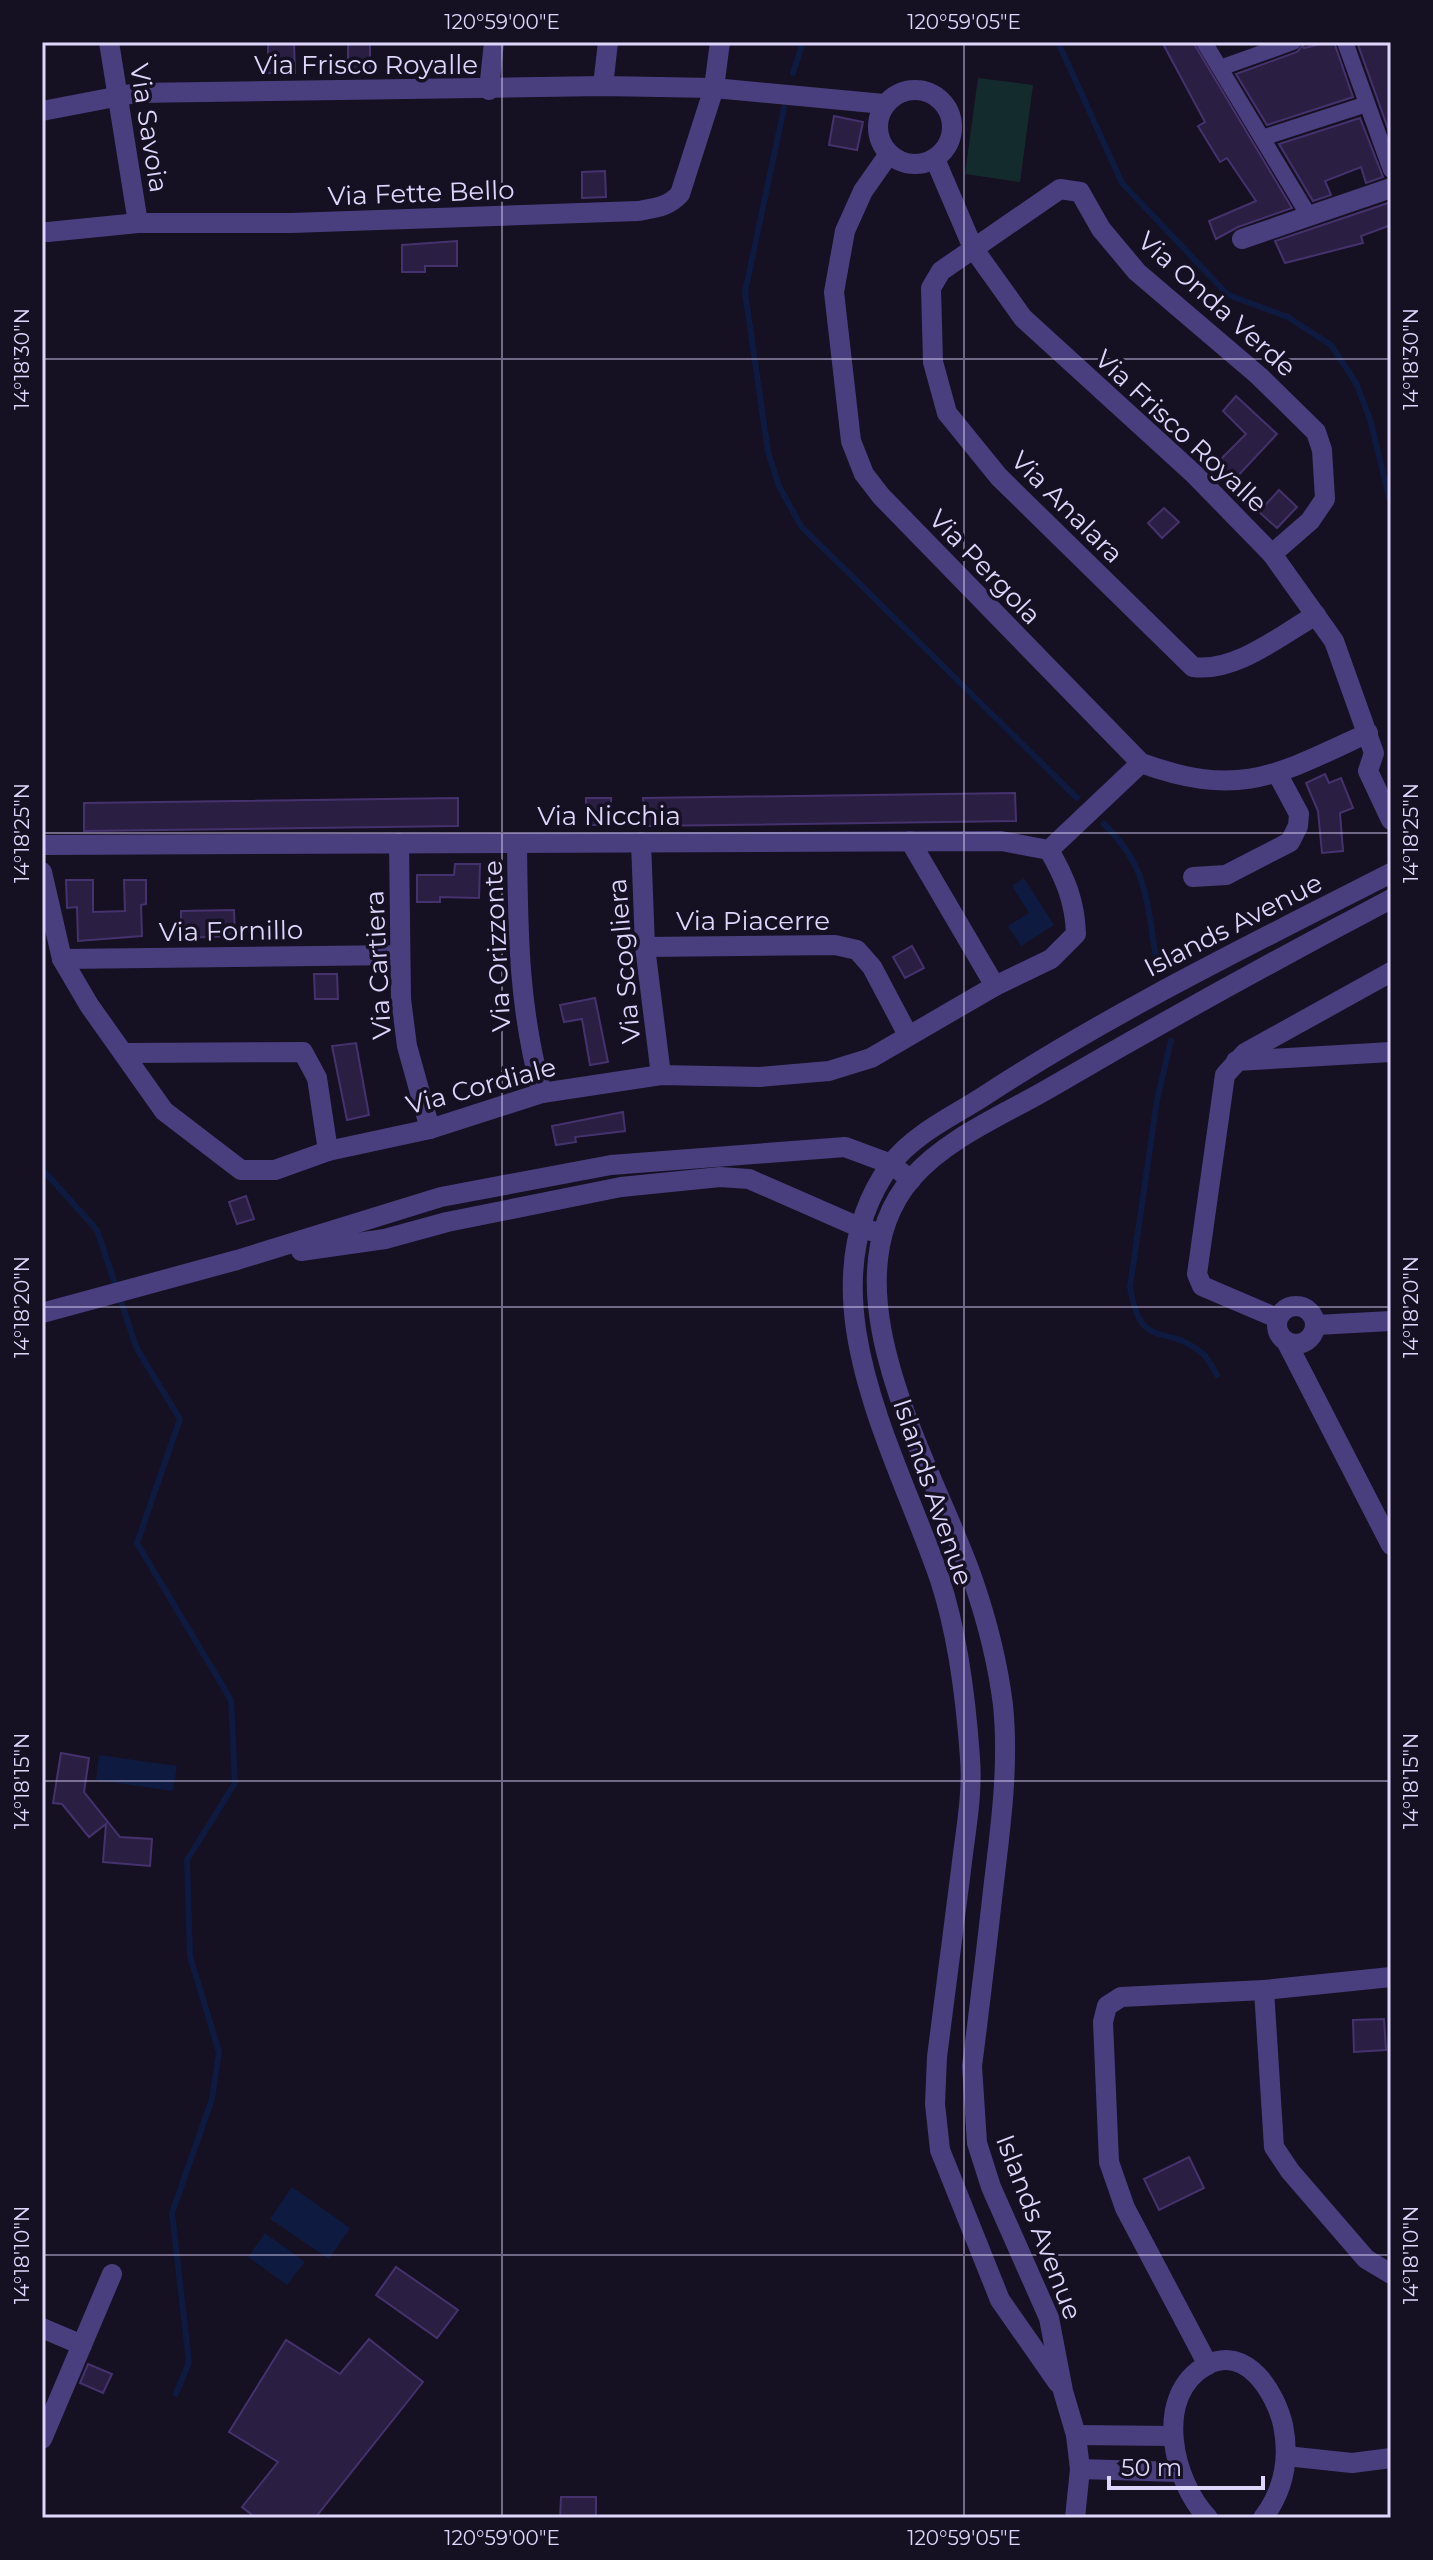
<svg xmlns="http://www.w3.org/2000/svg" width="1433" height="2560" font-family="Montserrat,sans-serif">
  <rect width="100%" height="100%" fill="#161023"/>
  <polygon fill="#142b2d" points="978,78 1033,85 1020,182 965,174"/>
  <g fill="#0e1a3f">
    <polygon points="1024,878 1054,925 1021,946 1008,926 1029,913 1012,886"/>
    <polygon points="99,1755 177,1766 173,1791 96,1780"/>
    <polygon points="292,2187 350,2228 329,2259 270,2219"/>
    <polygon points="265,2233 305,2262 287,2285 248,2257"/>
  </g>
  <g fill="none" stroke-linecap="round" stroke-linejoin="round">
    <g stroke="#0e1a3f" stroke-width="6">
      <polyline points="1058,42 1122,183 1228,295 1288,317 1331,345 1356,383 1370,419 1391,505"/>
      <polyline points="793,73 803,42"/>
      <polyline points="784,108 745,292 768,452 779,486 801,526 1077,798"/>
      <path d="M1104,824C1150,869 1146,903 1157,963"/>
      <path d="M1171,1041L1157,1100L1130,1287C1141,1354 1165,1321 1203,1354C1209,1359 1213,1369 1217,1375"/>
      <polyline points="42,1169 97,1230 137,1349 180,1419 137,1543 231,1700 235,1783 187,1860 190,1956 219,2052 212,2099 172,2213 189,2362 176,2394"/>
    </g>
  </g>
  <g fill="#2a1e43" stroke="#45326d" stroke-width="2">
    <polygon points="268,42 294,42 295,73 268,73"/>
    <rect x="348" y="42" width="22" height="32"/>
    <polygon points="1162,42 1193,42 1292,208 1238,227 1216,239 1209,221 1256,201 1227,158 1220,162 1198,126 1205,122"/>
    <polygon points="1329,42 1334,42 1353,97 1267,125 1236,74 1297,52 1303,45 1304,48"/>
    <polygon points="1357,42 1391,42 1391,137"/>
    <polygon points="834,116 863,122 857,150 829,145"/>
    <polygon points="1360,118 1383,177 1366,183 1361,167 1325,181 1331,195 1313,201 1279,144"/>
    <polygon points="605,171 606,197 582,198 582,172"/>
    <polygon points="1391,202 1391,225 1361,236 1363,243 1285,263 1275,241"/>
    <polygon points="457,241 457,266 425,266 425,272 402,272 402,245"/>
    <polygon points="1236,396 1277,434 1234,480 1217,463 1246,434 1223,411"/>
    <polygon points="1279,490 1297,507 1277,528 1259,512"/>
    <polygon points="1164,508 1179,522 1162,538 1148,523"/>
    <polygon points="1325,774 1329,783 1341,778 1353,808 1340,813 1343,851 1322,853 1318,811 1306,783"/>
    <polygon points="1015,793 1016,821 644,826 643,798"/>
    <polygon points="458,798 458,826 84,831 84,803"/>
    <rect x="586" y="798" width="25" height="27"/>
    <polygon points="455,864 480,864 479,898 440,897 440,902 417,902 417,875 454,875"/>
    <polygon points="66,880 93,880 93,912 125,911 124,880 146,880 146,904 141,905 142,936 78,941 77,907 67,908"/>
    <polygon points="234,910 235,936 181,938 181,911"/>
    <polygon points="912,946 924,968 905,978 893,957"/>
    <polygon points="314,974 337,974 338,999 315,999"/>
    <polygon points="595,998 608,1062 590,1065 582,1019 564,1022 560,1005"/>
    <polygon points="356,1043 369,1115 347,1120 332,1046"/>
    <polygon points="623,1112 625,1131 575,1137 576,1142 556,1145 552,1126"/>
    <polygon points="246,1196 254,1219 237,1224 229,1202"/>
    <polygon points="61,1753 89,1758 84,1792 120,1837 152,1839 150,1866 103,1862 106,1824 89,1837 62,1804 53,1803"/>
    <polygon points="1384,2019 1386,2050 1354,2052 1353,2020"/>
    <polygon points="1189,2157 1204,2188 1159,2210 1144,2179"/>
    <polygon points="396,2267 458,2310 437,2338 376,2295"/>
    <polygon points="369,2339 423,2382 315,2518 256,2518 242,2507 278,2462 229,2432 286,2340 340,2374"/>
    <polygon points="88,2364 112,2374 103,2393 80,2383"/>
    <polygon points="561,2497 596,2497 596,2518 560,2518"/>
  </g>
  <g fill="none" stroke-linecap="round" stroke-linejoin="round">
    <g stroke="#4a3f7e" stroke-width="16">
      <polyline points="1204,42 1309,216"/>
      <polyline points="1345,42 1391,170"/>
      <polyline points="1220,68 1293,42"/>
      <polyline points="1262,138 1367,104"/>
    </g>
    <g stroke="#4a3f7e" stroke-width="20">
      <polyline points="109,42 138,223"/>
      <polyline points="603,86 608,42"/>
      <circle cx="915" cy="127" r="37"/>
      <polyline points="489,90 494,42"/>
      <polyline points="42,111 136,93 603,86 714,88 884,104"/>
      <path d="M889,154L863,191L845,231L834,292L851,441L864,474L881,496L1141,763C1241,799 1277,775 1368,733"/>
      <polyline points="935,159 973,248 1023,318 1193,473 1272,554 1334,641 1374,753 1368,771 1391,820"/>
      <path d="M48,232L138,223H291L638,211C656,208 668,207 680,194L714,88L720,42"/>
      <polyline points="1242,239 1391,188"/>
      <path d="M1272,554L1310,521L1325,499L1322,450L1316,432L1259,376L1137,272L1101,229L1080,192L1060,189L941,271L931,288L933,362L947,413L999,477L1193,667C1235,673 1281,635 1316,615"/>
      <polyline points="910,841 995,986"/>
      <polyline points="641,842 645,947 661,1075"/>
      <polyline points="399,843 401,999 407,1046 430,1129"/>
      <path d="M517,843C518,930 518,1007 542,1093"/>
      <polyline points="42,845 1001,841 1049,850"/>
      <polyline points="1049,850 1141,763"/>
      <path d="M42,872L62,959L89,1005L164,1111L241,1170H275L328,1151L430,1129L542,1093L661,1075L760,1077L829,1071L871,1058L995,986L1051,959L1076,934C1075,901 1065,878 1049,850"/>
      <polyline points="1193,877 1226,875 1290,842 1298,826 1299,814 1277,773"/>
      <polyline points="645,947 835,945 857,950 872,967 908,1035"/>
      <polyline points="62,959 399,955"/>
      <polyline points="124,1053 303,1052 317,1078 328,1151"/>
      <polyline points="1236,1061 1391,1052"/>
      <polyline points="301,1251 385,1239 447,1222 621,1187 720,1177 749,1179 861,1228 879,1233"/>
      <circle cx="1296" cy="1325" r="19"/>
      <polyline points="42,1313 237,1260 441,1197 611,1165 845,1147 891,1164 911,1180"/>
      <polyline points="1277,1318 1202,1286 1197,1274 1225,1075 1245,1053 1391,972"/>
      <polyline points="1316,1325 1391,1321"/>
      <polyline points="1287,1343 1391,1545"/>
      <polyline points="1264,1990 1274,2147 1290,2171 1366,2259 1391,2274"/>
      <polyline points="42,2328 82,2345"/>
      <polyline points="1208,2365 1125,2208 1109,2162 1103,2022 1107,2006 1121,1997 1264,1990 1391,1977"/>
      <polyline points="1076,2435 1173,2436"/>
      <polyline points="42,2439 112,2274"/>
      <polyline points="1286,2456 1352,2463 1391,2458"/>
      <polyline points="1080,2469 1178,2472"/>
      <path d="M1208,2518C1173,2482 1152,2395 1207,2365C1247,2344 1276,2394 1283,2425C1290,2459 1284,2490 1263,2518"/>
    </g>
    <g stroke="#4a3f7e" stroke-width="20">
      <path d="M1058,2383L1000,2300L940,2150L935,2104L937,2057C945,1995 953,1933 961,1870C965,1834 973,1795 970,1758C966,1700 958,1635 940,1580C898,1455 798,1291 891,1164C913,1135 951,1117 981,1098C1112,1012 1252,944 1391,873"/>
      <path d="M1075,2518L1080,2469L1076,2435L1063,2391L1049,2318L991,2187L977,2143L972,2066C980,2005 987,1943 994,1882C1001,1824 1009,1764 1003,1705C998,1665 987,1621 974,1583C937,1472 818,1287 912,1178C947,1138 1003,1115 1048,1089C1161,1023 1275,960 1391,899"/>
    </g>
  </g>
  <path fill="none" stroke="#dfd6fc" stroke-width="2" stroke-opacity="0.45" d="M502,42V2518M964,42V2518M42,359H1391M42,833H1391M42,1307H1391M42,1781H1391M42,2255H1391"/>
  <g text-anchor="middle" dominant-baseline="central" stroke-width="7" stroke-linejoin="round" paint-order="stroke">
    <g font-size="26" fill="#dfd6fc" stroke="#161023">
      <text x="366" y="65">Via Frisco Royalle</text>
      <text transform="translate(149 128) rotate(81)">Via Savoia</text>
      <text transform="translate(421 193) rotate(-2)">Via Fette Bello</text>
      <text transform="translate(1217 304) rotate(42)">Via Onda Verde</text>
      <text transform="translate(1181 431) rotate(43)">Via Frisco Royalle</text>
      <text transform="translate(1067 507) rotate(45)">Via Analara</text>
      <text transform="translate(985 567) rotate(46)">Via Pergola</text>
      <text x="609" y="816">Via Nicchia</text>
      <text x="753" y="921">Via Piacerre</text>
      <text transform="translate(1233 925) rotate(-27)">Islands Avenue</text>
      <text transform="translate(231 931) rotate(-1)">Via Fornillo</text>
      <text transform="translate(497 946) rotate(-93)">Via Orizzonte</text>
      <text transform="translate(624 961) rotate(-95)">Via Scogliera</text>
      <text transform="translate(378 965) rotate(-93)">Via Cartiera</text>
      <text transform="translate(481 1086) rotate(-15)">Via Cordiale</text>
      <text transform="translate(933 1492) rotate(71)">Islands Avenue</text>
      <text transform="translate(1039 2227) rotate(69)">Islands Avenue</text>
    </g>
  </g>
  <rect width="1433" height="2560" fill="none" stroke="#161023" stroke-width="88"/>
  <path d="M1109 2476v12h154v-12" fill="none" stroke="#dfd6fc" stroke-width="4"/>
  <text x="1121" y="2476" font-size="24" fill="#dfd6fc" stroke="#161023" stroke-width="6" paint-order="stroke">50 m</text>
  <rect x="44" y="44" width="1345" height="2472" fill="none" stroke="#dfd6fc" stroke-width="3"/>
  <g font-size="20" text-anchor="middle" fill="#dfd6fc">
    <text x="502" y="29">120°59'00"E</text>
    <text x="964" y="29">120°59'05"E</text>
    <text transform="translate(22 359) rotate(-90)" y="7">14°18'30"N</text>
    <text transform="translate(1411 359) rotate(-90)" y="7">14°18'30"N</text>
    <text transform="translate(22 833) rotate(-90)" y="7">14°18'25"N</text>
    <text transform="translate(1411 833) rotate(-90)" y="7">14°18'25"N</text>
    <text transform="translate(22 1307) rotate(-90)" y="7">14°18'20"N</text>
    <text transform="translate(1411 1307) rotate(-90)" y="7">14°18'20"N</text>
    <text transform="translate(22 1781) rotate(-90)" y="7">14°18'15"N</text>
    <text transform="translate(1411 1781) rotate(-90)" y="7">14°18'15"N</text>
    <text transform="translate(22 2255) rotate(-90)" y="7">14°18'10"N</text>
    <text transform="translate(1411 2255) rotate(-90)" y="7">14°18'10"N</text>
    <text x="502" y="2545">120°59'00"E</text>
    <text x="964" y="2545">120°59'05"E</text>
  </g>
</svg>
